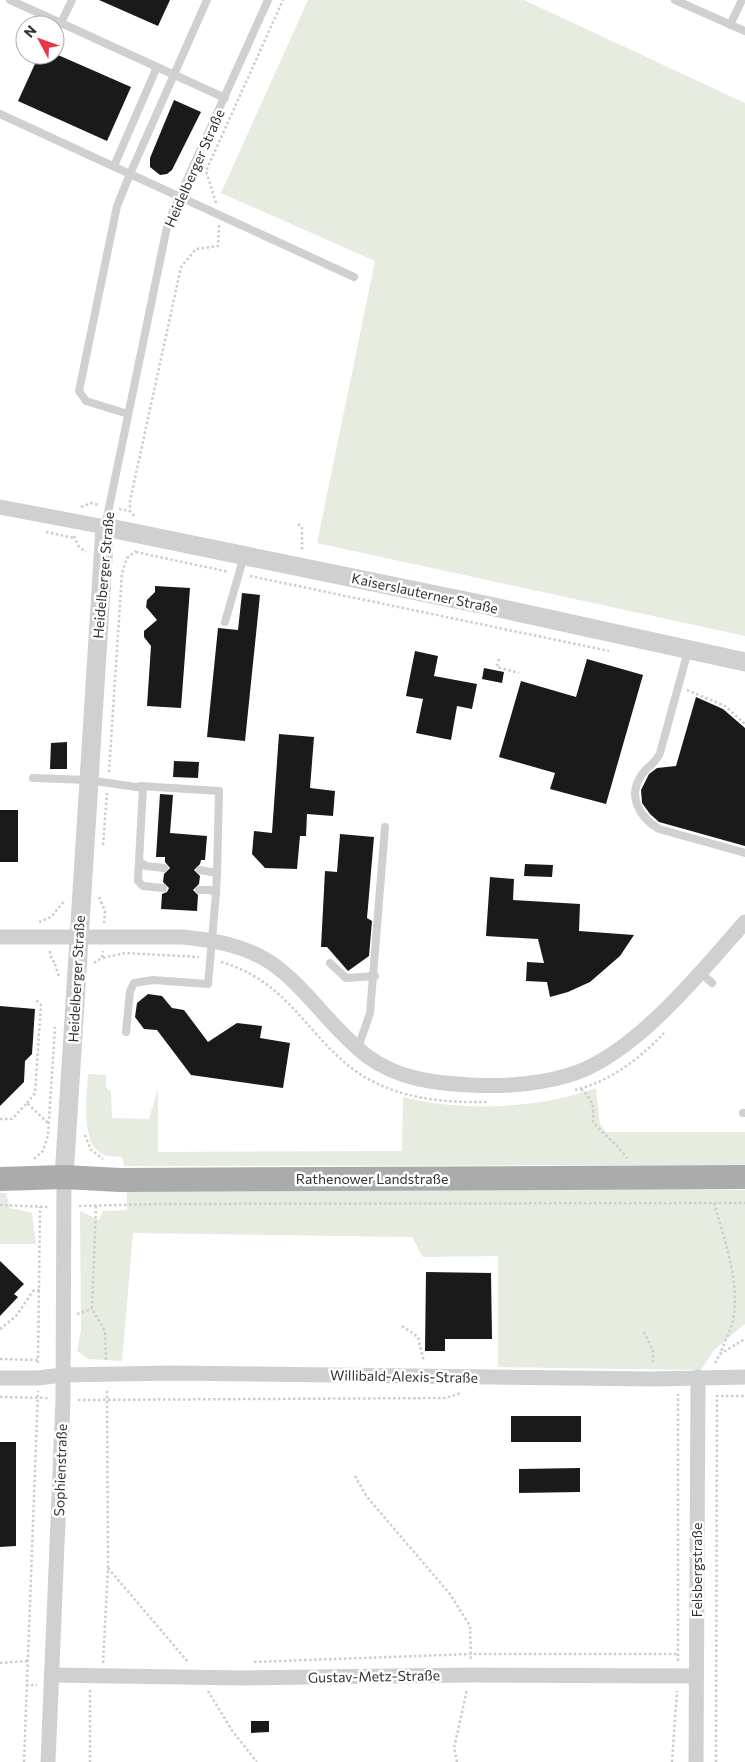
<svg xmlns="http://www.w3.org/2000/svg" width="745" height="1762" font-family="Commissioner,sans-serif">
  <rect width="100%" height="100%" fill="#fff"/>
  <g fill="#e6ecdf">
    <polygon points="308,0 524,0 745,103 745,636 317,543 375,261 221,193"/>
    <path d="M88,1074L106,1075V1088L111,1091L112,1118L149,1119L158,1088V1152L402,1151L403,1097C462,1112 538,1109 596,1088L600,1124L606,1132H745V1165L124,1166L122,1157C116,1156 108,1157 103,1154C80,1145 87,1094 88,1074Z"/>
    <polygon points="411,1185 745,1190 745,1324 714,1350 701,1370 498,1367 498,1256 423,1257 412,1237 133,1233 122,1361 88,1359 77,1351 81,1330 80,1211 99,1220 103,1211 127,1210 127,1188"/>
    <polygon points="0,1193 6,1193 10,1208 32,1213 36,1244 0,1244"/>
  </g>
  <g fill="#1a1a1a">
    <polygon points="99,0 170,0 158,26"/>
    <polygon points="39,55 58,55 131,87 107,141 18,101"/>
    <polygon points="174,100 201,112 172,170 167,174 160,175 150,167 150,158"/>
    <polygon points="155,586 190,588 181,708 147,706 151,646 144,637 144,631 157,620 146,607 147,600 155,592"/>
    <polygon points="242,593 260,595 245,741 207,737 218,628 238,630"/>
    <polygon points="415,651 438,656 434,676 477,684 472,709 457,706 451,740 416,733 423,699 406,696"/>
    <polygon points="587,659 643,675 606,804 550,789 555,773 499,757 521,681 576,697"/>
    <polygon points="484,668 504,672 502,683 482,679"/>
    <polygon points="696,697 723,709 745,728 745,846 659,822 650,814 642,803 641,790 649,774 657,768 676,766"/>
    <polygon points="279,734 314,737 310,788 335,791 333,816 307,814 306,836 300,836 297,869 265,868 252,854 254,831 272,833"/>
    <polygon points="67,742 67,769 50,769 51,743"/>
    <polygon points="174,761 199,762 198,778 173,777"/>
    <polygon points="160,794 173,795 170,833 207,836 205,860 201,860 200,864 194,870 200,876 199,884 193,890 198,895 197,911 161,909 162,894 167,892 169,888 163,882 164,874 170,868 165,862 165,857 156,857"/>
    <rect x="0" y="810" width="18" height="52"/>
    <polygon points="340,834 374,837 367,918 372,921 369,956 348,971 327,947 321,947 325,871 337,872"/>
    <polygon points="525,864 553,865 552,877 524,876"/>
    <polygon points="490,877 514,879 513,900 580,904 579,931 634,935 620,956 590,982 568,992 550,997 547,982 526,981 527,962 544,963 538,939 486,936"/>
    <polygon points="148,994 162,996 172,1008 184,1010 208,1042 237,1023 262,1026 260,1038 290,1043 283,1088 191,1075 157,1030 144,1029 135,1017 137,1003"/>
    <polygon points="0,1006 35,1009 32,1054 25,1061 24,1082 0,1106"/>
    <polygon points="0,1261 24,1284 14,1294 18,1297 0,1316"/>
    <polygon points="426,1272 491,1273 492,1339 445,1339 445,1351 425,1351"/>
    <rect x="511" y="1416" width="70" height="26"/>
    <polygon points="0,1442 16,1442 16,1546 0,1547"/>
    <polygon points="580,1468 580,1492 519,1493 519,1469"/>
    <polygon points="251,1721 269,1721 269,1732 251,1733"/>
  </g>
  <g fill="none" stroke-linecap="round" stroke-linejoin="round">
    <g stroke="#cdcdcd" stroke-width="2.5" stroke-dasharray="2.5 2.5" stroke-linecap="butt">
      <polyline points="216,203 206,171 283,0"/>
      <polyline points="81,507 91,503 99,505"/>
      <polyline points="119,509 130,511"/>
      <polyline points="134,516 130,511 130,501 181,267 196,249 218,246 219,225"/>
      <polyline points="298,524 302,527 302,550"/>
      <polyline points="46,532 74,538"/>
      <polyline points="74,536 79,547 86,552"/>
      <polyline points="136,552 229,572"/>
      <polyline points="250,576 609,651"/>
      <polyline points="499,659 497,667 519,673"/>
      <polyline points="687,690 725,706 745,724"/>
      <polyline points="109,772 122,573 127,558 136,551"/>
      <polyline points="103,845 107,793"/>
      <polyline points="99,897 105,911 104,923"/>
      <polyline points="39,922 51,917 65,900"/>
      <polyline points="50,951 50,955 55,964"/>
      <polyline points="103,958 125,953 199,957"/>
      <path d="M221,962C286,981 303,1029 350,1067C390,1098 440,1103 488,1102"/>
      <polyline points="94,963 102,958 103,951"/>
      <polyline points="55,964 59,977"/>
      <path d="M581,1089C593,1100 594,1105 593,1122C604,1135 617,1144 627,1158"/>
      <path d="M575,1090C611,1081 639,1059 664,1033"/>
      <polyline points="27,1103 35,1093 41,1005 36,1000"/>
      <polyline points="0,1119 12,1119 27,1103 48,1123"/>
      <polyline points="85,1135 91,1150 103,1159"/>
      <polyline points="34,1159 43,1151 48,1135 55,1027"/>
      <path d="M714,1203C725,1241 740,1282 733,1321C730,1332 724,1343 720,1354"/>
      <polyline points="0,1205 49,1207"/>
      <polyline points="79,1206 157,1204 745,1203"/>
      <polyline points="96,1206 92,1309 105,1331 106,1360"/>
      <polyline points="77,1314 92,1309"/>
      <polyline points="402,1326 418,1337 424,1362"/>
      <polyline points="0,1329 16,1316 33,1291 40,1290"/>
      <polyline points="644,1332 653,1351 653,1365"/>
      <polyline points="0,1359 38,1360"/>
      <polyline points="38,1363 40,1207"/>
      <polyline points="715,1363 720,1354 745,1339"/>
      <polyline points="0,1397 50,1398"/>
      <polyline points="78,1400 445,1398 461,1393"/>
      <polyline points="355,1476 367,1497 450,1594 470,1626 471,1660"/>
      <polyline points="108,1568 188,1662"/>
      <polyline points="678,1661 678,1394"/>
      <polyline points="254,1662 471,1654 678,1654"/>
      <polyline points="0,1663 28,1661"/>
      <polyline points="103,1663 108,1568 107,1388"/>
      <polyline points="26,1685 37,1685"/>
      <polyline points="90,1690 90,1762"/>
      <polyline points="208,1691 233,1732 257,1762"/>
      <polyline points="24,1762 38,1391"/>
      <polyline points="457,1762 454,1748 467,1690"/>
      <polyline points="672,1762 677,1691"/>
      <polyline points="716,1762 717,1396 745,1396"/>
    </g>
    <g stroke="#d0d0d0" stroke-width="8">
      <polyline points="10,0 61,23"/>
      <polyline points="72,0 61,23 225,98"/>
      <polyline points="207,0 130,174 354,277"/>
      <polyline points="675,0 745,31"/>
      <polyline points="730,25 742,0"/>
      <polyline points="0,114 130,174 117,206 79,391 86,401 128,414"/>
      <polyline points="114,166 157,67"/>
      <polyline points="105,527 168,222 268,0"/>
      <polyline points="225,622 244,556"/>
      <path d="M688,651L660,753C656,763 649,765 643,773C626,795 639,817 659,829L745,853"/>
      <polyline points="33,778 88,780 143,788 139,861 146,866 164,868"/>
      <polyline points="140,786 219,791 217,873"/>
      <polyline points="139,861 138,881 143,886 163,888"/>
      <polyline points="200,870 217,873 216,894"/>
      <polyline points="330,963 346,978 375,976"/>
      <polyline points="700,972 712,983"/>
      <polyline points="126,1032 130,991 134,983 153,980 208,984 216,894 211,890 199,890"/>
      <polyline points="358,1048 370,1013 385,827"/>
      <polyline points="743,1113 745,1113"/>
    </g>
    <g stroke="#d0d0d0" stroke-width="15">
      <polyline points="0,507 105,527"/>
      <path d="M0,937H183C211,940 238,944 263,958C300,978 331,1029 367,1056C398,1079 433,1083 470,1085C505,1087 546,1084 578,1072C639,1049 702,971 745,922"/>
      <polyline points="0,1378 38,1378 63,1375 172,1373 653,1379 745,1377"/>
      <polyline points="51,1675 244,1678 471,1675 696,1676"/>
      <polyline points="48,1762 63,1400 64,1177"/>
      <polyline points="696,1762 698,1377"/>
    </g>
    <polyline stroke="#d0d0d0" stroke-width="19" points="64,1177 105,527 490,606 745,662"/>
    <polyline stroke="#ababab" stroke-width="24" points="0,1179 64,1177 120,1180 745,1177"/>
  </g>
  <g text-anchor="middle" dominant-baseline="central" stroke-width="5" stroke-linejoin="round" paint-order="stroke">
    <g font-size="14" fill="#333" stroke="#fff">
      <text transform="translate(194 168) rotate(-66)">Heidelberger Straße</text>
      <text transform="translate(103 575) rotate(-85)">Heidelberger Straße</text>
      <text transform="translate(425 593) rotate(12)">Kaiserslauterner Straße</text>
      <text transform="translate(76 979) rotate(-87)">Heidelberger Straße</text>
      <text x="372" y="1178">Rathenower Landstraße</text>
      <text transform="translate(404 1376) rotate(1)">Willibald-Alexis-Straße</text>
      <text transform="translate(60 1470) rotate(-88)">Sophienstraße</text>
      <text transform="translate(696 1570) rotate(-90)">Felsbergstraße</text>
      <text transform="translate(374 1676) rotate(-1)">Gustav-Metz-Straße</text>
    </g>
  </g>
  <g transform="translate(40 40) rotate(311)"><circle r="24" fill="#ffffff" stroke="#adadad"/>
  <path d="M0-4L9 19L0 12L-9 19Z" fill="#e63946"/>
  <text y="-8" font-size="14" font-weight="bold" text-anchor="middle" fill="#333333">N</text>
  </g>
</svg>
